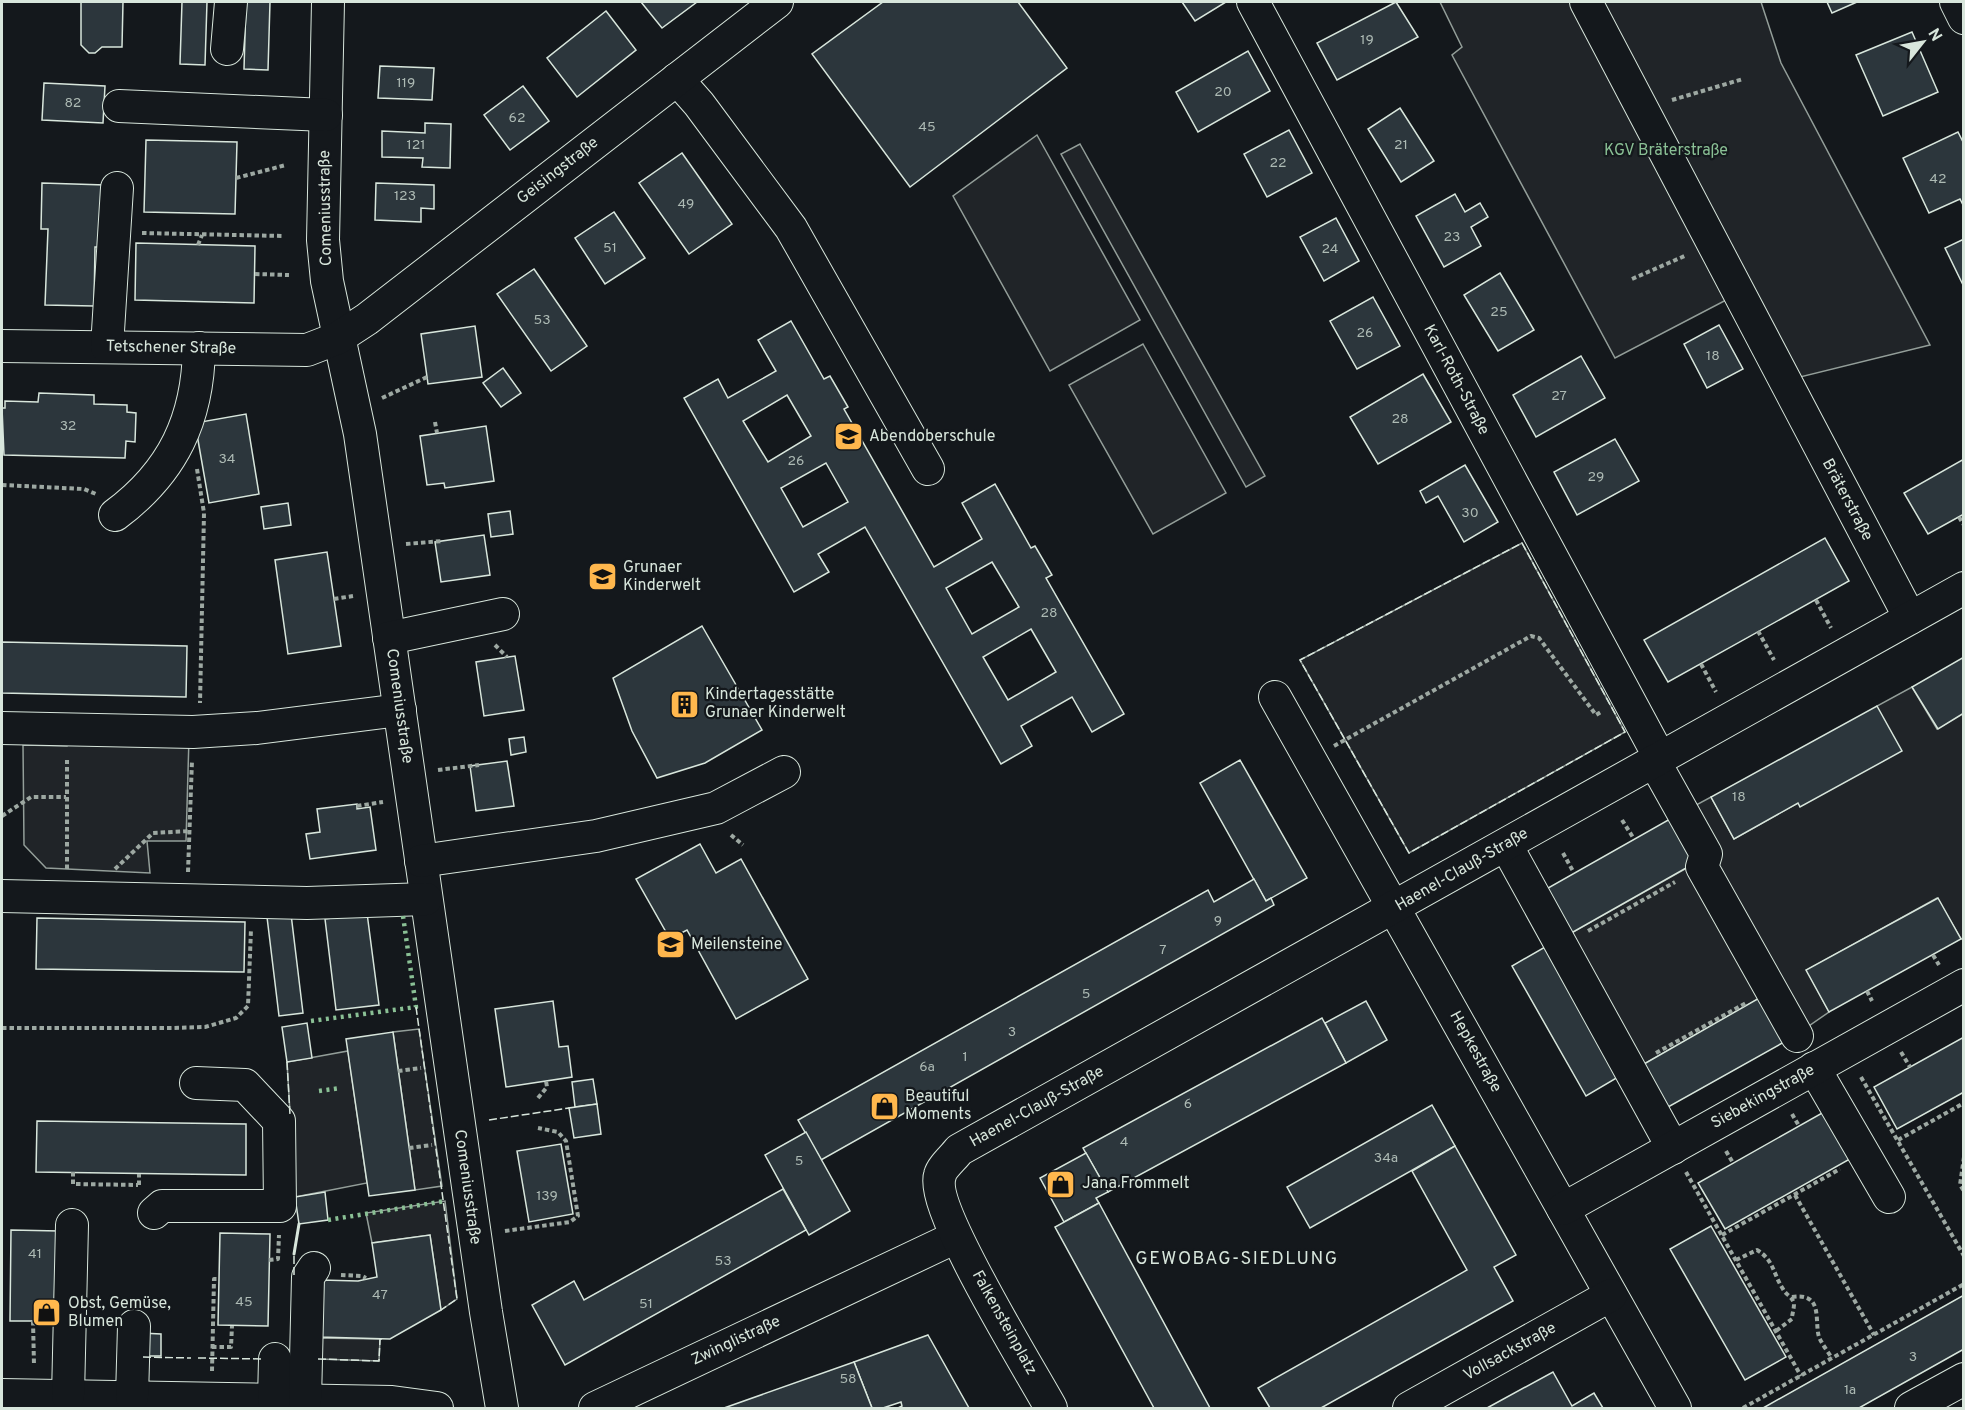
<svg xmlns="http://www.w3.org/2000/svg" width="1965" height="1410" font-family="Overpass,sans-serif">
  <rect width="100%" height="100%" fill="#14181c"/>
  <g fill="#202428" stroke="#939e99" stroke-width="1.5">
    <polygon points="1440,2 1761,2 1781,63 1930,345 1784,381 1728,299 1615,358 1452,55 1462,47"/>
    <polygon points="1037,135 1140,320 1050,371 953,196"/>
    <polygon points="1080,144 1265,476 1246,487 1061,154"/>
    <polygon points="1143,344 1226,493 1153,534 1069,385"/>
    <polygon points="1522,543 1625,732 1409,853 1300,660"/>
    <polygon points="1912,687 1937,729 1963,713 1963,938 1961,939 1937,898 1807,970 1829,1012 1793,1037 1767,994 1637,1068 1566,936 1694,864 1670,819 1711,797 1734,839 1798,803 1877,706"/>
    <polygon points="68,736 189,738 186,841 147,841 150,873 46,868 24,845 23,745 67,746"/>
    <polygon points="419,1029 442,1186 415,1190 393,1032"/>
    <polygon points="348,1051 367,1183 295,1197 287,1062"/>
    <polygon points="445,1201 457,1299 441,1310 430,1235 372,1243 366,1213"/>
    <polygon points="318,1338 380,1339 379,1361 318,1359"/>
  </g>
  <g fill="#2c363c" stroke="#d8e6dc" stroke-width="1.5" fill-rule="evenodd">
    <polygon points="81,2 123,2 122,47 102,47 95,53 89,53 81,45"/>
    <polygon points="182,2 207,2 205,65 180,64"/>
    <polygon points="246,2 270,2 268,70 244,69"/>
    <polygon points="641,2 697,2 662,28"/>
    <polygon points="883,2 1018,2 1067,68 910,187 812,54"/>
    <polygon points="1182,2 1226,2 1195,21"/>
    <polygon points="1396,2 1418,37 1337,80 1317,43"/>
    <polygon points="1827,2 1857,2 1832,13"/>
    <polygon points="606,11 636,50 577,97 547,58"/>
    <polygon points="1912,32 1938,92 1883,116 1856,55"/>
    <polygon points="1248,51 1270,91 1198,132 1176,92"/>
    <polygon points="380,66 434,68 432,100 378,98"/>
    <polygon points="44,83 105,86 103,123 42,120"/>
    <polygon points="523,86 549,121 510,150 484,115"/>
    <polygon points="1400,108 1434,161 1401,182 1368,129"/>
    <polygon points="425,123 451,124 450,168 422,167 423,158 382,157 382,131 425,133"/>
    <polygon points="1289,130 1312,173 1267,197 1244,154"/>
    <polygon points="1958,132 1964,144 1964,207 1960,199 1929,213 1903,158"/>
    <polygon points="146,140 237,142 235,214 144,212"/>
    <polygon points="682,153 732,224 689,254 639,183"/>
    <polygon points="42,183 105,185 104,247 95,247 94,306 45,305 48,229 41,229"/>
    <polygon points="376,183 434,185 434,209 421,208 421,222 375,220"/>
    <polygon points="1455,194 1465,212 1480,203 1488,217 1471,227 1481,246 1444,267 1416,216"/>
    <polygon points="614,212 645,258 605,284 575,238"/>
    <polygon points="1336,218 1359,261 1324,281 1300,237"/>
    <polygon points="1964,239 1964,287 1945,248"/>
    <polygon points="136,243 255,246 254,303 135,300"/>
    <polygon points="534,269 587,346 551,371 497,294"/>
    <polygon points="1500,273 1534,330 1498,351 1464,295"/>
    <polygon points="1373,297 1400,346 1357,369 1330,321"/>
    <path d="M791,321L824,379L830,376L848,407L844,409L934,567L982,539L962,503L995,484L1031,548L1035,546L1052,575L1046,578L1124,714L1092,732L1072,697L1021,726L1032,746L1001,764L865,527L818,554L829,572L794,592L684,398L718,379L728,398L776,371L758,340ZM787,395L811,436L768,462L743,421ZM826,463L848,502L803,527L781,488ZM992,562L1019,607L972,634L946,588ZM1031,629L1056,672L1008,700L983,657Z"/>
    <polygon points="1719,325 1743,369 1707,388 1684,344"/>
    <polygon points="475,326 482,377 428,384 421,334"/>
    <polygon points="1581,356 1605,398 1536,437 1513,395"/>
    <polygon points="503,368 521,393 501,407 483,383"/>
    <polygon points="1423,374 1451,422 1378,464 1350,417"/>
    <polygon points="39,393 94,395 94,404 127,405 127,412 136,413 135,442 126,441 125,458 4,455 2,408 5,408 5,401 38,402"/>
    <polygon points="246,414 259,494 209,503 195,423"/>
    <polygon points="486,426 494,481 445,488 444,483 427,485 420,436"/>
    <polygon points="1615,439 1639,481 1577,515 1554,472"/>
    <polygon points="1964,459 1964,514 1928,534 1904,493"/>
    <polygon points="1465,465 1498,522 1464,542 1438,496 1426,503 1420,491"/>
    <polygon points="288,503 291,525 264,529 261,507"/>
    <polygon points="510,511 513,534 491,537 488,514"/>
    <polygon points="484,535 490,575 441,582 435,542"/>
    <polygon points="1825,538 1849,581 1668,682 1644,640"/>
    <polygon points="327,552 341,646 288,654 275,560"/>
    <polygon points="702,626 762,730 705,763 657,778 632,731 613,678"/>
    <polygon points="2,642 187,646 186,697 2,693"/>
    <polygon points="515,656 524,710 484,716 476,662"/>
    <polygon points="1964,657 1964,713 1938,729 1912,687"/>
    <polygon points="1877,706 1902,751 1800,807 1798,803 1734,839 1711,797"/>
    <polygon points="524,737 526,752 511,755 509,739"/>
    <polygon points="1240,760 1307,878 1266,901 1200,783"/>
    <polygon points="507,761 514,806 476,811 470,766"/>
    <polygon points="357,804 357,809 370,807 376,850 310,859 306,834 320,832 317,809"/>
    <polygon points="1670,819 1695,863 1566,936 1541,892"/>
    <polygon points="700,844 716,873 741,859 808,979 736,1019 687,930 670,939 636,879"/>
    <polygon points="1254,879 1266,901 1271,898 1274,905 821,1160 798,1120 1208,890 1214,902"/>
    <polygon points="1938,898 1961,939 1829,1012 1806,970"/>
    <polygon points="367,913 379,1005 336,1010 325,919"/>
    <polygon points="291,914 303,1013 279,1016 267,917"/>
    <polygon points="37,918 245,922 244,972 36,969"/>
    <polygon points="1552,943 1625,1073 1586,1096 1512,966"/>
    <polygon points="1768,993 1793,1037 1661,1111 1637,1068"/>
    <polygon points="553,1001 559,1047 568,1046 572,1077 506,1087 495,1009"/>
    <polygon points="1366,1001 1387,1040 1346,1063 1325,1023"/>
    <polygon points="1322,1018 1346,1063 1108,1192 1083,1148"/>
    <polygon points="307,1023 312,1058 287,1062 282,1027"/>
    <polygon points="393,1032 415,1190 369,1196 346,1039"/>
    <polygon points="1964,1037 1964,1092 1897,1129 1874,1087"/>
    <polygon points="593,1079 597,1104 575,1107 572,1082"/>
    <polygon points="597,1104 601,1134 574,1138 569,1108"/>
    <polygon points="1432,1105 1455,1146 1310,1228 1287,1187"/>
    <polygon points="1831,1108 1857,1155 1725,1229 1698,1183"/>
    <polygon points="37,1121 246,1124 246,1175 36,1172"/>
    <polygon points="806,1132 850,1211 809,1235 765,1155"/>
    <polygon points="561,1144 573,1214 529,1222 517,1151"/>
    <polygon points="1455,1146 1516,1255 1494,1267 1513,1301 1321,1408 1270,1408 1258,1388 1467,1270 1412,1171"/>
    <polygon points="1086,1153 1108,1192 1096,1198 1099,1203 1064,1222 1040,1178"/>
    <polygon points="783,1189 806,1230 565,1365 532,1305 574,1281 584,1300"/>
    <polygon points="325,1192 328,1220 299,1224 295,1197"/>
    <polygon points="1099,1203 1210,1408 1154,1408 1055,1227"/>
    <polygon points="1711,1226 1786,1357 1745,1380 1670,1249"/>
    <polygon points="11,1230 59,1231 58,1321 10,1321"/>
    <polygon points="220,1233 270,1234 268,1326 218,1325"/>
    <polygon points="430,1235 441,1310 390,1339 319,1337 321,1280 358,1281 377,1277 372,1243"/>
    <polygon points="1964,1295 1964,1349 1859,1408 1763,1408"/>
    <polygon points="141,1333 161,1334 161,1356 141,1356"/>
    <polygon points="928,1335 969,1408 898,1408 902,1406 901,1402 883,1408 872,1408 854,1362"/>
    <polygon points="854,1362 872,1408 724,1408"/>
    <polygon points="1553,1372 1572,1406 1594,1393 1603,1408 1487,1408"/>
  </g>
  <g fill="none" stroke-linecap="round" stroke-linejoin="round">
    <defs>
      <g id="minor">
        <polyline points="328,2 323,240 327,281 360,434 486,1312 502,1408"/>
        <polyline points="1253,2 1660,758"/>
        <polyline points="1586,2 1910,618"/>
        <polyline points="1956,2 1964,18"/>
        <polyline points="227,49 231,2"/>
        <polyline points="677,79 699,104 791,228 928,469"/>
        <polyline points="119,106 326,115"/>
        <polyline points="2,346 307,350 338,338 367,319 777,2"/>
        <polyline points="107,347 117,188"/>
        <path d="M115,515C173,472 198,419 199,348"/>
        <polyline points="389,638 503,614"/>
        <polyline points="1275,697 1675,1408"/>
        <polyline points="2,728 193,732 257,728 400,710"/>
        <polyline points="1654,761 1706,854 1702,867 1797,1036"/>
        <polyline points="1506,845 1673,1148"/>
        <polyline points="421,861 596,836 716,808 784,772"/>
        <polyline points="2,896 307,903 426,899"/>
        <polyline points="1814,1068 1889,1197"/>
        <polyline points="1563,1209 1964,985"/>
        <polyline points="154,1213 162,1206 280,1206 279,1121 245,1085 196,1083"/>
        <polyline points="2,1395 392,1402 437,1408"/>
        <polyline points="68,1396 72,1225"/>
        <polyline points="132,1397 134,1326"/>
        <polyline points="274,1400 275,1359"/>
        <polyline points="305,1400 308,1277 314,1268"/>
        <polyline points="595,1408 956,1237"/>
        <path d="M1051,1408C1031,1371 929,1208 940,1175C942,1167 954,1157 959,1150L1964,588"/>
        <polyline points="1409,1408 1611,1295"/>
        <polyline points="1911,1408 1964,1379"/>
      </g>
    </defs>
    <use href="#minor" stroke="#d8e6dc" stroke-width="34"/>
    <g stroke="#9da8a2" stroke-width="4" stroke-dasharray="4.5 3" stroke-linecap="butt">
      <polyline points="1672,100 1743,79"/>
      <polyline points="236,178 286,165"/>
      <polyline points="142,233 284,236"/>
      <polyline points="198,245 202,235"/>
      <polyline points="255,274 289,275"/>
      <polyline points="1632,279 1687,255"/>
      <polyline points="382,398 427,377"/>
      <polyline points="435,422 437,433"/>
      <polyline points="197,469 204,513 200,703"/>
      <polyline points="2,485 84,489 96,494"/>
      <polyline points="1959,517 1964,525"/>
      <polyline points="406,544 442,541"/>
      <polyline points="334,599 353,596"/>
      <polyline points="1816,600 1831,628"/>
      <polyline points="1758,631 1774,660"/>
      <polyline points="495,645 507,657"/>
      <polyline points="1701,664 1716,692"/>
      <polyline points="1334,746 1531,636 1539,638 1596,715 1601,712"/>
      <polyline points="438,770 479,765"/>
      <polyline points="357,806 383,802"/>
      <polyline points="2,816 31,797 66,797"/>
      <polyline points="1622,820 1634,839"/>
      <polyline points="731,835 743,845"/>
      <polyline points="1563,853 1574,873"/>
      <polyline points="67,869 67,760"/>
      <polyline points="115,869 153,833 190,831"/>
      <polyline points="188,872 192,760"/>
      <polyline points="1588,931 1675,882"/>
      <polyline points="1933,955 1939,965"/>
      <polyline points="1867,991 1872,1001"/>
      <polyline points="2,1028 172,1028 205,1027 236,1018 248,1006 251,929"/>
      <polyline points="1901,1052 1910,1067"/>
      <polyline points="1656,1053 1746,1003"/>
      <polyline points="398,1071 421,1068"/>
      <polyline points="1861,1077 1964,1256"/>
      <polyline points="538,1098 547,1087 546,1081"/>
      <polyline points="1792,1114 1799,1126"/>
      <polyline points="1898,1140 1964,1103"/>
      <polyline points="409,1148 432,1145"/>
      <polyline points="1726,1151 1733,1163"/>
      <polyline points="1964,1157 1960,1185 1964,1191"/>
      <polyline points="73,1172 73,1184 138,1185"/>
      <polyline points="1686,1172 1801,1376"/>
      <polyline points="139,1185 139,1174"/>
      <polyline points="1795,1195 1874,1335"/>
      <polyline points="505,1231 570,1222 578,1216 566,1141 558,1132 538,1128"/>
      <polyline points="1722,1235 1840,1169"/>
      <polyline points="269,1260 278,1259 279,1235"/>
      <path d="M1736,1260L1757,1250C1774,1260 1773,1274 1783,1289C1786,1295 1793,1297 1794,1304C1794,1309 1792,1314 1792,1319L1776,1331"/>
      <polyline points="341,1275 362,1276 366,1278"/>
      <path d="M1792,1297C1824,1292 1814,1321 1819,1337C1822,1344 1828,1352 1832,1358"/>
      <polyline points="33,1321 34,1365"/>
      <polyline points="212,1347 231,1347 232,1326"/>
      <polyline points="212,1371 214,1279 219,1279"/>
      <polyline points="1743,1408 1964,1284"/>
    </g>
    <use href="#minor" stroke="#14181c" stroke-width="32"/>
    <g stroke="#8ac095" stroke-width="4.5" stroke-dasharray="3 4.5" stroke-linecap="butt">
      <polyline points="311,1021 416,1007 403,916"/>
      <polyline points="319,1091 341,1088"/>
      <polyline points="328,1220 445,1201"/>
    </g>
    <g stroke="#d8e6dc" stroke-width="1.5" stroke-dasharray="8 3" stroke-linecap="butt">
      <polygon points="1522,543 1625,732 1409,853 1300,660"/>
      <polyline points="416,1007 457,1299 441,1310"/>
      <polyline points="287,1062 290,1115"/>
      <polyline points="489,1120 569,1108"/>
      <polyline points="294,1275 294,1254"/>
      <polyline points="143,1357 191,1358"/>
      <polyline points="198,1358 264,1359"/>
      <polyline points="318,1359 379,1361 380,1339 384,1339"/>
    </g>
    <polyline stroke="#d8e6dc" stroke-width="3" points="294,1254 299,1224"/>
  </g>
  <defs>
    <symbol id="university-square" viewBox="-11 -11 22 22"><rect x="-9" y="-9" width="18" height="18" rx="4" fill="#ffb74d" stroke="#14181c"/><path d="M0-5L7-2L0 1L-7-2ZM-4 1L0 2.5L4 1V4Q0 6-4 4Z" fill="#111"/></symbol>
    <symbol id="school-square" viewBox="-11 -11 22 22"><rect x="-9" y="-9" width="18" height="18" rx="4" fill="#ffb74d" stroke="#14181c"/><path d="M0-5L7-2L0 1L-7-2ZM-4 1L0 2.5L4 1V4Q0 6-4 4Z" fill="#111"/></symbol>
    <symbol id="building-square" viewBox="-11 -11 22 22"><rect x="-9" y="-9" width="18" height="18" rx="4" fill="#ffb74d" stroke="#14181c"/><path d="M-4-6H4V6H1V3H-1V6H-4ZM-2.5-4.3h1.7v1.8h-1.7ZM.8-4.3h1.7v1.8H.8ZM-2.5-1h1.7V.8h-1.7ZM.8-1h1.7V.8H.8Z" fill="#111"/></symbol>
    <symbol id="shop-square" viewBox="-11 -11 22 22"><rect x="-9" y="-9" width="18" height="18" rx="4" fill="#ffb74d" stroke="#14181c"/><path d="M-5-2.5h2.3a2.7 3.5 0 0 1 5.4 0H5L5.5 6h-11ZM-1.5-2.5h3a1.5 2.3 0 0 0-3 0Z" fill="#111"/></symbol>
  </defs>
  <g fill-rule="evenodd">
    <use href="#university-square" x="832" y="420" width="33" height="33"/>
    <use href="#school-square" x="586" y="560" width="33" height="33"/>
    <use href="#building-square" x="668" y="688" width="33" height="33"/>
    <use href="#school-square" x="654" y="928" width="33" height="33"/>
    <use href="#shop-square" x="868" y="1090" width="33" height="33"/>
    <use href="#shop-square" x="1044" y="1168" width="33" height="33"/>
    <use href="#shop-square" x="30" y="1296" width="33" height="33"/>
  </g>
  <g text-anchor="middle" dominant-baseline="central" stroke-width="4.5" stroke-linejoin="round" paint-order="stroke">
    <g font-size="14" fill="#adbab4">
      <text x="1367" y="40">19</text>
      <text x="406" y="83">119</text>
      <text x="1223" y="92">20</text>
      <text x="73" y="103">82</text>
      <text x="517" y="118">62</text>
      <text x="927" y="127">45</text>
      <text x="416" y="145">121</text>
      <text x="1401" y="145">21</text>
      <text x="1278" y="163">22</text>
      <text x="1938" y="179">42</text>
      <text x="405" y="196">123</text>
      <text x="686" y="204">49</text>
      <text x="1452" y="237">23</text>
      <text x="610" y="248">51</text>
      <text x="1330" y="249">24</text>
      <text x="1499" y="312">25</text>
      <text x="542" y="320">53</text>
      <text x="1365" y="333">26</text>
      <text x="1713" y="356">18</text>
      <text x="1559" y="396">27</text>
      <text x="1400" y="419">28</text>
      <text x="68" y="426">32</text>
      <text x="227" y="459">34</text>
      <text x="796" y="461">26</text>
      <text x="1596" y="477">29</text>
      <text x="1470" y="513">30</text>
      <text x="1049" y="613">28</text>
      <text x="1739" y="797">18</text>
      <text x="1218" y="921">9</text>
      <text x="1163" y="950">7</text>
      <text x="1086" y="994">5</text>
      <text x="1012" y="1032">3</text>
      <text x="965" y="1057">1</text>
      <text x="927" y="1067">6a</text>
      <text x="1188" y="1104">6</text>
      <text x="1124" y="1142">4</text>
      <text x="1386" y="1158">34a</text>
      <text x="799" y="1161">5</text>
      <text x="547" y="1196">139</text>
      <text x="35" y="1254">41</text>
      <text x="723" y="1261">53</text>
      <text x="380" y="1295">47</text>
      <text x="244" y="1302">45</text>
      <text x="646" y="1304">51</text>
      <text x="1913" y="1357">3</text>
      <text x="848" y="1379">58</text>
      <text x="1850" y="1390">1a</text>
    </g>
    <g font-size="16" fill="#8ac095" stroke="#14181c">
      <text x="1666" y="151">KGV Bräterstraße</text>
    </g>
    <g font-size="16" fill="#d8e6dc" stroke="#14181c">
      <text transform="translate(558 171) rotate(-38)">Geisingstraße</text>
      <text transform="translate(326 208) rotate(-91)">Comeniusstraße</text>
      <text transform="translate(171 348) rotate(1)">Tetschener Straße</text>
      <text transform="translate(1456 380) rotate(62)">Karl-Roth-Straße</text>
      <text transform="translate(1847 500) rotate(62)">Bräterstraße</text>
      <text transform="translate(399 706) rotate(82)">Comeniusstraße</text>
      <text transform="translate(1462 870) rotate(-30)">Haenel-Clauß-Straße</text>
      <text transform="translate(1475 1052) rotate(61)">Hepkestraße</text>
      <text transform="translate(1763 1097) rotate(-29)">Siebekingstraße</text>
      <text transform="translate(1037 1107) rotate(-29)">Haenel-Clauß-Straße</text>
      <text transform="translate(467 1187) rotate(82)">Comeniusstraße</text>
      <text transform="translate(1004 1323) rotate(61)">Falkensteinplatz</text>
      <text transform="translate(736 1341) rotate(-25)">Zwinglistraße</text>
      <text transform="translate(1510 1352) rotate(-29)">Vollsackstraße</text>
    </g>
    <g font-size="16" fill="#d8e6dc" stroke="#14181c" text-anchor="start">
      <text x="869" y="437">Abendoberschule</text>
      <text x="623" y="568">Grunaer<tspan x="623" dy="18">Kinderwelt</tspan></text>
      <text x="705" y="695">Kindertagesstätte<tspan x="705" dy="18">Grunaer Kinderwelt</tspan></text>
      <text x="691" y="945">Meilensteine</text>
      <text x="905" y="1097">Beautiful<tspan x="905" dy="18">Moments</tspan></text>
      <text x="1082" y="1184">Jana Frommelt</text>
      <text x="68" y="1304">Obst, Gemüse,<tspan x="68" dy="18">Blumen</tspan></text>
    </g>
    <g font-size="18" letter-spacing="1.5" fill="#d8e6dc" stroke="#14181c">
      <text x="1237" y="1259">GEWOBAG-SIEDLUNG</text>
    </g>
  </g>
  <rect width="1965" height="1410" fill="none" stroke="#d8e6dc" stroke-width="6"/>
  <g transform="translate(1923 42) rotate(59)" stroke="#14181c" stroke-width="4.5" paint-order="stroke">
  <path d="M0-4.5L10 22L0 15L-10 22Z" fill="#d8e6dc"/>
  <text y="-9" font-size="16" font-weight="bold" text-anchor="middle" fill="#d8e6dc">N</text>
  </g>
</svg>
